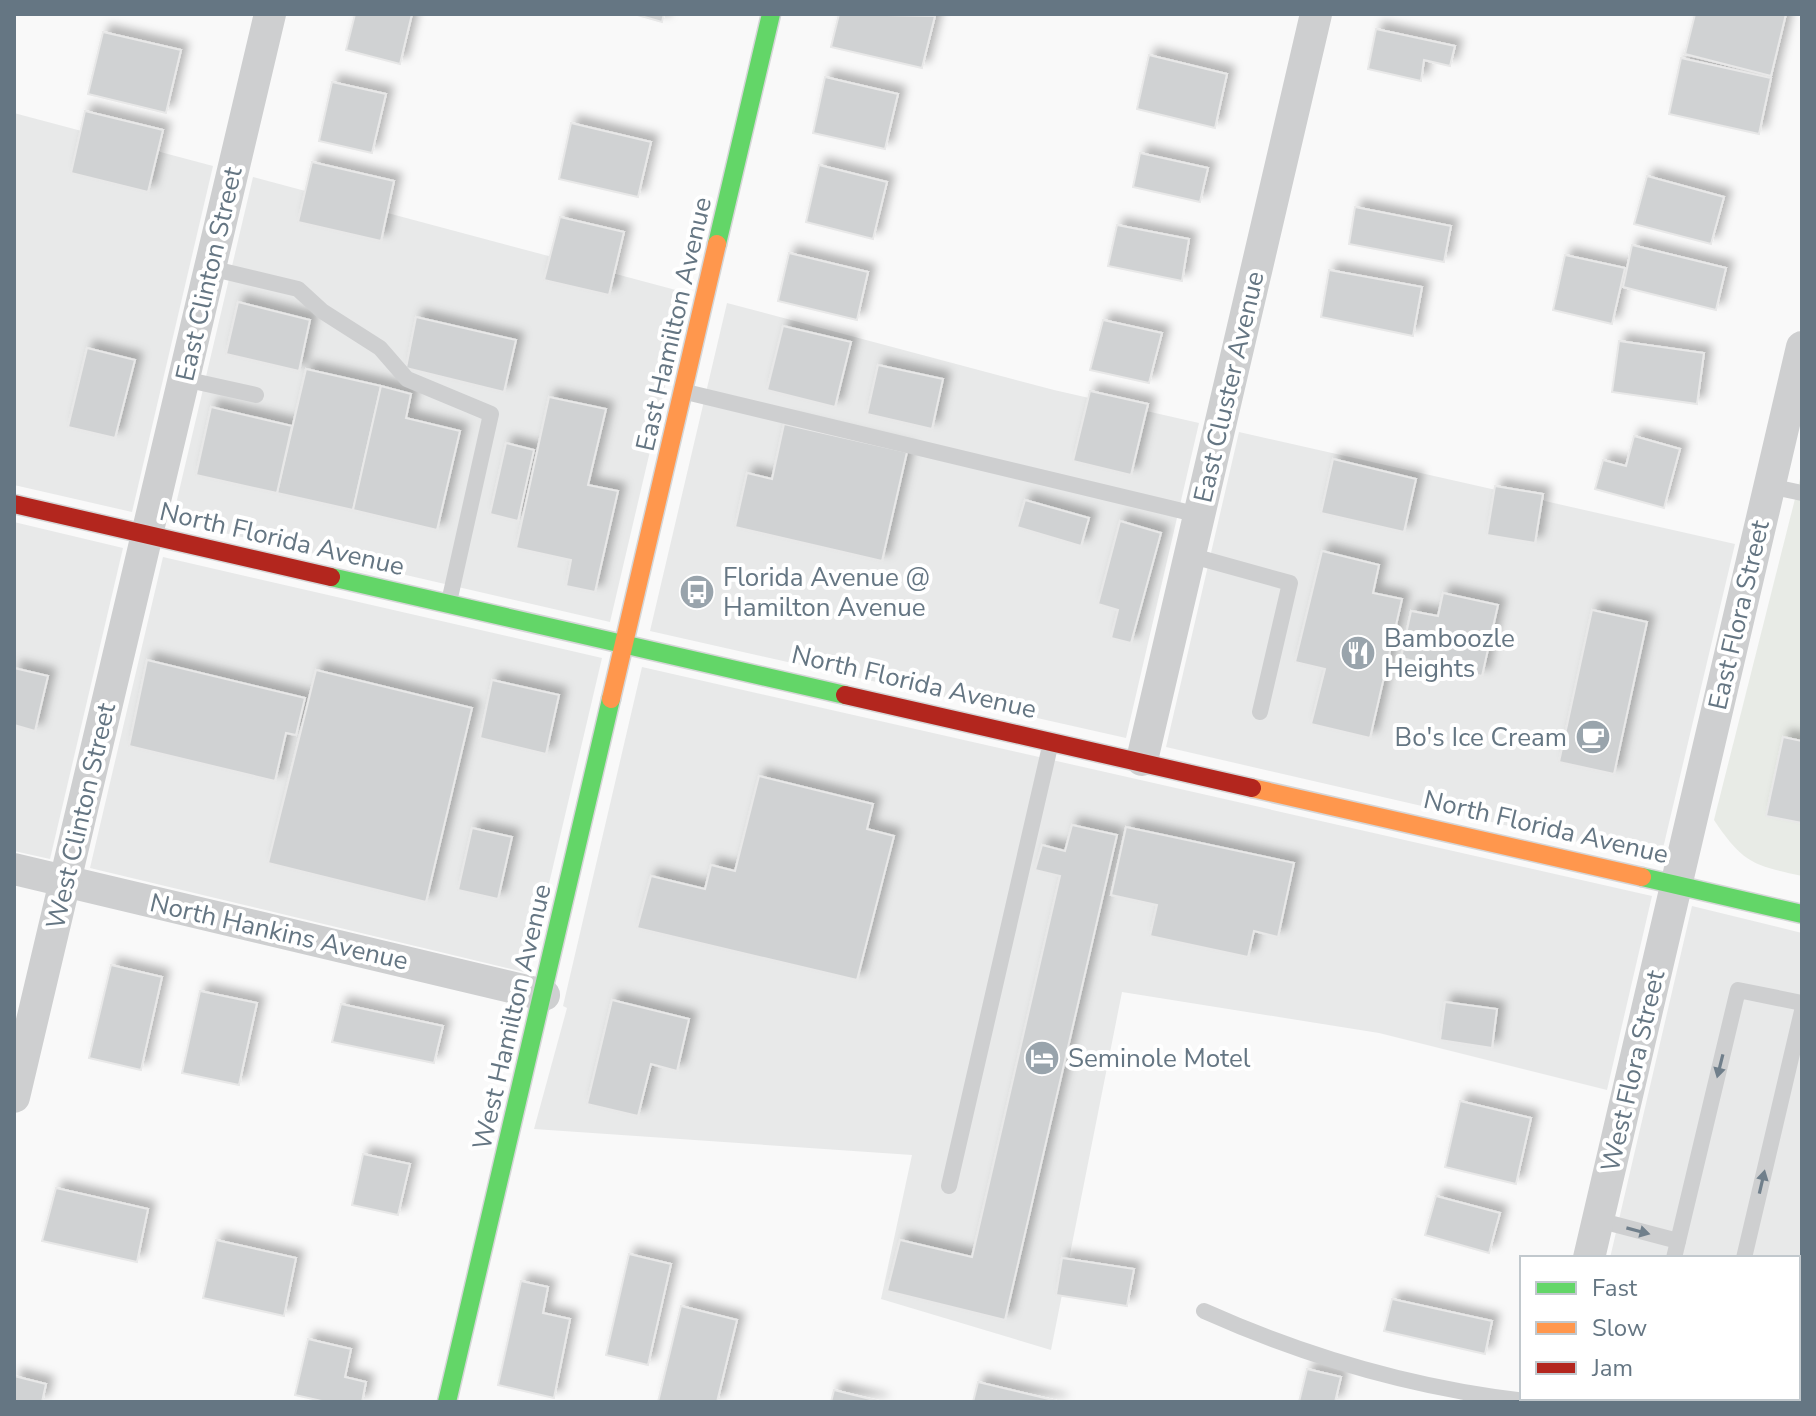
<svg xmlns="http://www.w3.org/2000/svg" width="1816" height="1416" font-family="'Nunito Sans',sans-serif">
  <defs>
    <filter id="shadow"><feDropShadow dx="7" dy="-7" stdDeviation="4" flood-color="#0004"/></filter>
  </defs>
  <rect width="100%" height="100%" fill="#f9f9f9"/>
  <g fill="#e8e9e9">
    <polygon points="14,113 213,166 132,512 14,485"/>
    <polygon points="253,177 687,293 610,622 172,521"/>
    <polygon points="727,303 1054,390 1199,423 1126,738 650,631"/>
    <polygon points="1239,432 1735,544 1660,861 1166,747"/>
    <polygon points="14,522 123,548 50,859 14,851"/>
    <polygon points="163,557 602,658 528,973 90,868"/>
    <polygon points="642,667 1652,896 1607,1090 1379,1033 1122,992 1051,1350 881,1299 912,1155 534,1129 567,1008 563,1006"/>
    <polygon points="1692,906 1802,933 1802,1402 1675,1402 1659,1398 1798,1398 1798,1258 1610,1258"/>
  </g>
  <path fill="#e8ebe6" d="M1802,471V876C1752,865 1743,863 1714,820Z"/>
  <g fill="#d0d2d3" stroke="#e8e8e8" stroke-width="2" filter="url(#shadow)">
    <polygon points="355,14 412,14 400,64 346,50"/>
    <polygon points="634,14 664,14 662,22"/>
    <polygon points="839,14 935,16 922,68 831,47"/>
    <polygon points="1695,14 1786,14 1771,76 1685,54"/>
    <polygon points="1376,29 1455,46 1450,66 1424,60 1421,81 1368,69"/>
    <polygon points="103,32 181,50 166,113 88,94"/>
    <polygon points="1149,55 1227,74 1215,128 1137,109"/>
    <polygon points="1681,58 1771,78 1759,134 1669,114"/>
    <polygon points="825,77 898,94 885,149 813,133"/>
    <polygon points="332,82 386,94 372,153 319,141"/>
    <polygon points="85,111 163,130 148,192 71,173"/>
    <polygon points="571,123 651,142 638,197 559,179"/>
    <polygon points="1140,153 1208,168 1200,202 1133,187"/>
    <polygon points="312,162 394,181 381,241 298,222"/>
    <polygon points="819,165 887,182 873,239 806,222"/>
    <polygon points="1647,176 1724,197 1711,244 1634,224"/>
    <polygon points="1355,207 1451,226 1444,262 1349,244"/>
    <polygon points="560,217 624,232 609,295 544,280"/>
    <polygon points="1117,225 1189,239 1182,281 1108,266"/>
    <polygon points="1632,245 1726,268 1716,310 1623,287"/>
    <polygon points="789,253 868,272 857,320 778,301"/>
    <polygon points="1565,255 1625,268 1612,324 1553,310"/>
    <polygon points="1329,270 1422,287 1413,336 1321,317"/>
    <polygon points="238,302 310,320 299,371 226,354"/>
    <polygon points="416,317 516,340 504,392 406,368"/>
    <polygon points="1103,320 1162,333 1149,383 1090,370"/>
    <polygon points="783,326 851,342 835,407 767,390"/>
    <polygon points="1619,341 1704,353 1697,404 1612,392"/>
    <polygon points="87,348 135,360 115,438 68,427"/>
    <polygon points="878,365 943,379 932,429 867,414"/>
    <polygon points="306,369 381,386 353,510 277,493"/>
    <polygon points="381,386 411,394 406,418 460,431 437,530 353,510"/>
    <polygon points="1090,391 1148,404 1131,475 1073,461"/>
    <polygon points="549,397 606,409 588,485 618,491 595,592 566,586 571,560 516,548"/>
    <polygon points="211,407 292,426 277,493 196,475"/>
    <polygon points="784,424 907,452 882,561 735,527 747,473 772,479"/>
    <polygon points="1634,436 1680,449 1664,508 1595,489 1603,460 1626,466"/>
    <polygon points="506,443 534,450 518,521 490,514"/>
    <polygon points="1333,459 1416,479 1404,532 1321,513"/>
    <polygon points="1495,486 1543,494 1535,543 1487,535"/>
    <polygon points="1025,500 1089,518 1081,546 1017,527"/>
    <polygon points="1120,521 1161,533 1131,643 1111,638 1118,610 1098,604"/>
    <polygon points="1322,551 1379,565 1373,593 1402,599 1370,738 1311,724 1325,669 1295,662"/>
    <polygon points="1443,593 1498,605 1482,676 1401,658 1411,611 1438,616"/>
    <polygon points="1592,610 1647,622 1614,774 1559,762"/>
    <polygon points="147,660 305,698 296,735 286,733 275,781 129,746"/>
    <polygon points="14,668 48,676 35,731 14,725"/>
    <polygon points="316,670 472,708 426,902 268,863"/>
    <polygon points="492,680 559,695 546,754 480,738"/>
    <polygon points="1783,737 1802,741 1802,823 1766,816"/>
    <polygon points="759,776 873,804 867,829 894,836 857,980 637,928 651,876 705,889 711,865 735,871"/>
    <polygon points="1072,825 1117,835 1005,1320 887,1291 900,1240 972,1257 1060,876 1035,870 1042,845 1065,851"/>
    <polygon points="1126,827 1294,863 1278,937 1254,931 1248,957 1150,936 1157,905 1111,895"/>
    <polygon points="472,828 512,837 498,899 458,890"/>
    <polygon points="111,965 162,977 141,1070 89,1058"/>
    <polygon points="200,991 257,1003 239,1085 182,1073"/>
    <polygon points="612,1000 689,1019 677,1071 651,1064 638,1116 587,1104"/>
    <polygon points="1445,1002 1497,1009 1492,1048 1440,1040"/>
    <polygon points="341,1004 443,1026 434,1063 332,1042"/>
    <polygon points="1460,1101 1531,1118 1516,1184 1445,1167"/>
    <polygon points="363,1154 410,1164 398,1215 352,1205"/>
    <polygon points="56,1188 148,1209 137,1262 42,1241"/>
    <polygon points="1436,1196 1500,1213 1489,1253 1425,1235"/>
    <polygon points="216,1240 296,1258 284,1316 203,1298"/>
    <polygon points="629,1254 671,1264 648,1365 606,1355"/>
    <polygon points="1062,1258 1134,1269 1127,1306 1056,1295"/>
    <polygon points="521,1281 548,1287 543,1313 570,1319 554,1398 498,1385"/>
    <polygon points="1392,1299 1492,1321 1485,1354 1384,1331"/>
    <polygon points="681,1306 737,1320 717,1402 658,1402"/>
    <polygon points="308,1339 351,1349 345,1377 366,1382 362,1402 326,1402 295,1395"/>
    <polygon points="1307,1369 1341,1377 1335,1402 1299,1402"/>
    <polygon points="14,1376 46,1384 42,1402 14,1402"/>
    <polygon points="978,1382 1061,1402 973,1402"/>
    <polygon points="834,1390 882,1402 831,1402"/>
  </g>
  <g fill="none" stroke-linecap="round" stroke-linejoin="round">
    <defs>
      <g id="fast">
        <polyline points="717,244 771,14"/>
        <polyline points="331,577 845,695"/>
        <polyline points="1642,877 1802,914"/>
        <polyline points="447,1402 611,699"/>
      </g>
      <g id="slow">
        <polyline points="611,699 717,244"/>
        <polyline points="1252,788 1642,877"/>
      </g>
      <g id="jam">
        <polyline points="14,504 331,577"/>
        <polyline points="845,695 1252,788"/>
      </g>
    </defs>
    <use href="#fast" stroke="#d5d6d7" stroke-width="21"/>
    <use href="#slow" stroke="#d5d6d7" stroke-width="21"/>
    <use href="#jam" stroke="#d5d6d7" stroke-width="21"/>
    <g stroke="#cecfd0" stroke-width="16">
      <polyline points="210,268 298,289 322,311 380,348 407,379 491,414 449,602"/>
      <polyline points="184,379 256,395"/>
      <polyline points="686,392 1199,515"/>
      <polyline points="1769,486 1802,493"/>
      <polyline points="1189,555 1290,583 1260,712"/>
      <polyline points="949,1186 1051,742"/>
      <polyline points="1598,1220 1678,1241"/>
      <polyline points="1674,1258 1738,990 1802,1003"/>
      <polyline points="1744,1258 1802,1011"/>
      <path d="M1204,1311C1309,1358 1421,1390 1535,1402"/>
      <polyline points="1798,1376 1802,1376"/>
      <polyline points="1677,1402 1678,1398"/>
    </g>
    <g stroke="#cecfd0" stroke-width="32">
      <polyline points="1142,760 1316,14"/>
      <polyline points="14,869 544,995"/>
      <polyline points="14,1097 270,14"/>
      <polyline points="1589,1258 1802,347"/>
      <polyline points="1556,1402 1557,1398"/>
    </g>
    <use href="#fast" stroke="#63d668" stroke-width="18"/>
    <use href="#slow" stroke="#ff974d" stroke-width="18"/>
    <use href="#jam" stroke="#b3261e" stroke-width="18"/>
  </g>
  <defs><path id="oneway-solid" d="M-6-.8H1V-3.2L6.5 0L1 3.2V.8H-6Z" transform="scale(2)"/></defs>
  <g fill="#707f8b">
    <use href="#oneway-solid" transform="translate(1720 1066) rotate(104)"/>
    <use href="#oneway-solid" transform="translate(1762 1182) rotate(-77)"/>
    <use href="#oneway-solid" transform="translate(1638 1231) rotate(15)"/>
  </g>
  <defs>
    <symbol id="bus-disc" viewBox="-11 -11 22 22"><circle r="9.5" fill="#99a4ac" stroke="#fff"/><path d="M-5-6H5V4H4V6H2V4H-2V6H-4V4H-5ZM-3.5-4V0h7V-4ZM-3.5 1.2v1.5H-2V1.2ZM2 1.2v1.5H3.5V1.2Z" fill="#fff"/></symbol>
    <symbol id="restaurant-disc" viewBox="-11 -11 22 22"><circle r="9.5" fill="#99a4ac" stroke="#fff"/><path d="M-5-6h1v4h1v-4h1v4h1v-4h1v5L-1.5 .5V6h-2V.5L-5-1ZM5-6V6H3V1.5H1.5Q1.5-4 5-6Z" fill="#fff"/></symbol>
    <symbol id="cafe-disc" viewBox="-11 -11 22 22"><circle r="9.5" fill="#99a4ac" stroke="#fff"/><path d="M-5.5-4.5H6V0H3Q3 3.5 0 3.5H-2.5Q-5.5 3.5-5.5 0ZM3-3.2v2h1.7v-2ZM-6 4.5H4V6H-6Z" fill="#fff"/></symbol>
    <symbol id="hotel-disc" viewBox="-11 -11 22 22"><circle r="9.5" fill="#99a4ac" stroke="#fff"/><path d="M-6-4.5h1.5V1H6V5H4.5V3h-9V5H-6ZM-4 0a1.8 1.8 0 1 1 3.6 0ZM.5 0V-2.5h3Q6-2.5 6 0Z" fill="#fff"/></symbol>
  </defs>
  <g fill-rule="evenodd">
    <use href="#bus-disc" x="677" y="572" width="40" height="40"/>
    <use href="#restaurant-disc" x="1338" y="633" width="40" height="40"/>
    <use href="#cafe-disc" x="1573" y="717" width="40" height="40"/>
    <use href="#hotel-disc" x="1022" y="1038" width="40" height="40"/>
  </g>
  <g text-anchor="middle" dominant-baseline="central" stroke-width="8" stroke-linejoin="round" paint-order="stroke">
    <g font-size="26" fill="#657683" stroke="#fff">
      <text transform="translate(209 274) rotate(-77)">East Clinton Street</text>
      <text transform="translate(674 324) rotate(-77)">East Hamilton Avenue</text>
      <text transform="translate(1229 387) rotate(-77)">East Cluster Avenue</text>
      <text transform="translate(282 539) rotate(13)">North Florida Avenue</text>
      <text transform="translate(1739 615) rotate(-77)">East Flora Street</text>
      <text transform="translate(914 682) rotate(13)">North Florida Avenue</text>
      <text transform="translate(81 816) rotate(-77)">West Clinton Street</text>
      <text transform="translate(1546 827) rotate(13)">North Florida Avenue</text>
      <text transform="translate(279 932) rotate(13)">North Hankins Avenue</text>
      <text transform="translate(512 1017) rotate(-77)">West Hamilton Avenue</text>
      <text transform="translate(1633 1071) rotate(-77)">West Flora Street</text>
    </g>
    <g font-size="26" fill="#657683" stroke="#fff" text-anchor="start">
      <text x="723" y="577">Florida Avenue @<tspan x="723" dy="30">Hamilton Avenue</tspan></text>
      <text x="1384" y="638">Bamboozle<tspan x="1384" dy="30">Heights</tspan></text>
      <text x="1567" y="737" text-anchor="end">Bo's Ice Cream</text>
      <text x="1068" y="1058">Seminole Motel</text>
    </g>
  </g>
  <rect width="1816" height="1416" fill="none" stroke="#657683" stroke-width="32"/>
  <rect x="1520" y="1256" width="280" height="144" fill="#ffffff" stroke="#c1c8cd" stroke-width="2"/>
  <rect x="1536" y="1282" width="40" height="12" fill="#63d668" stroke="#c1c8cd" stroke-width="2"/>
  <text x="1592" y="1296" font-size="24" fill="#657683">Fast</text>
  <rect x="1536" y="1322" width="40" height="12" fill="#ff974d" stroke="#c1c8cd" stroke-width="2"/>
  <text x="1592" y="1336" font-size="24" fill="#657683">Slow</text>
  <rect x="1536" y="1362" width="40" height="12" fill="#b3261e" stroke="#c1c8cd" stroke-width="2"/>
  <text x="1592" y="1376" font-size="24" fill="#657683">Jam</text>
</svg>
